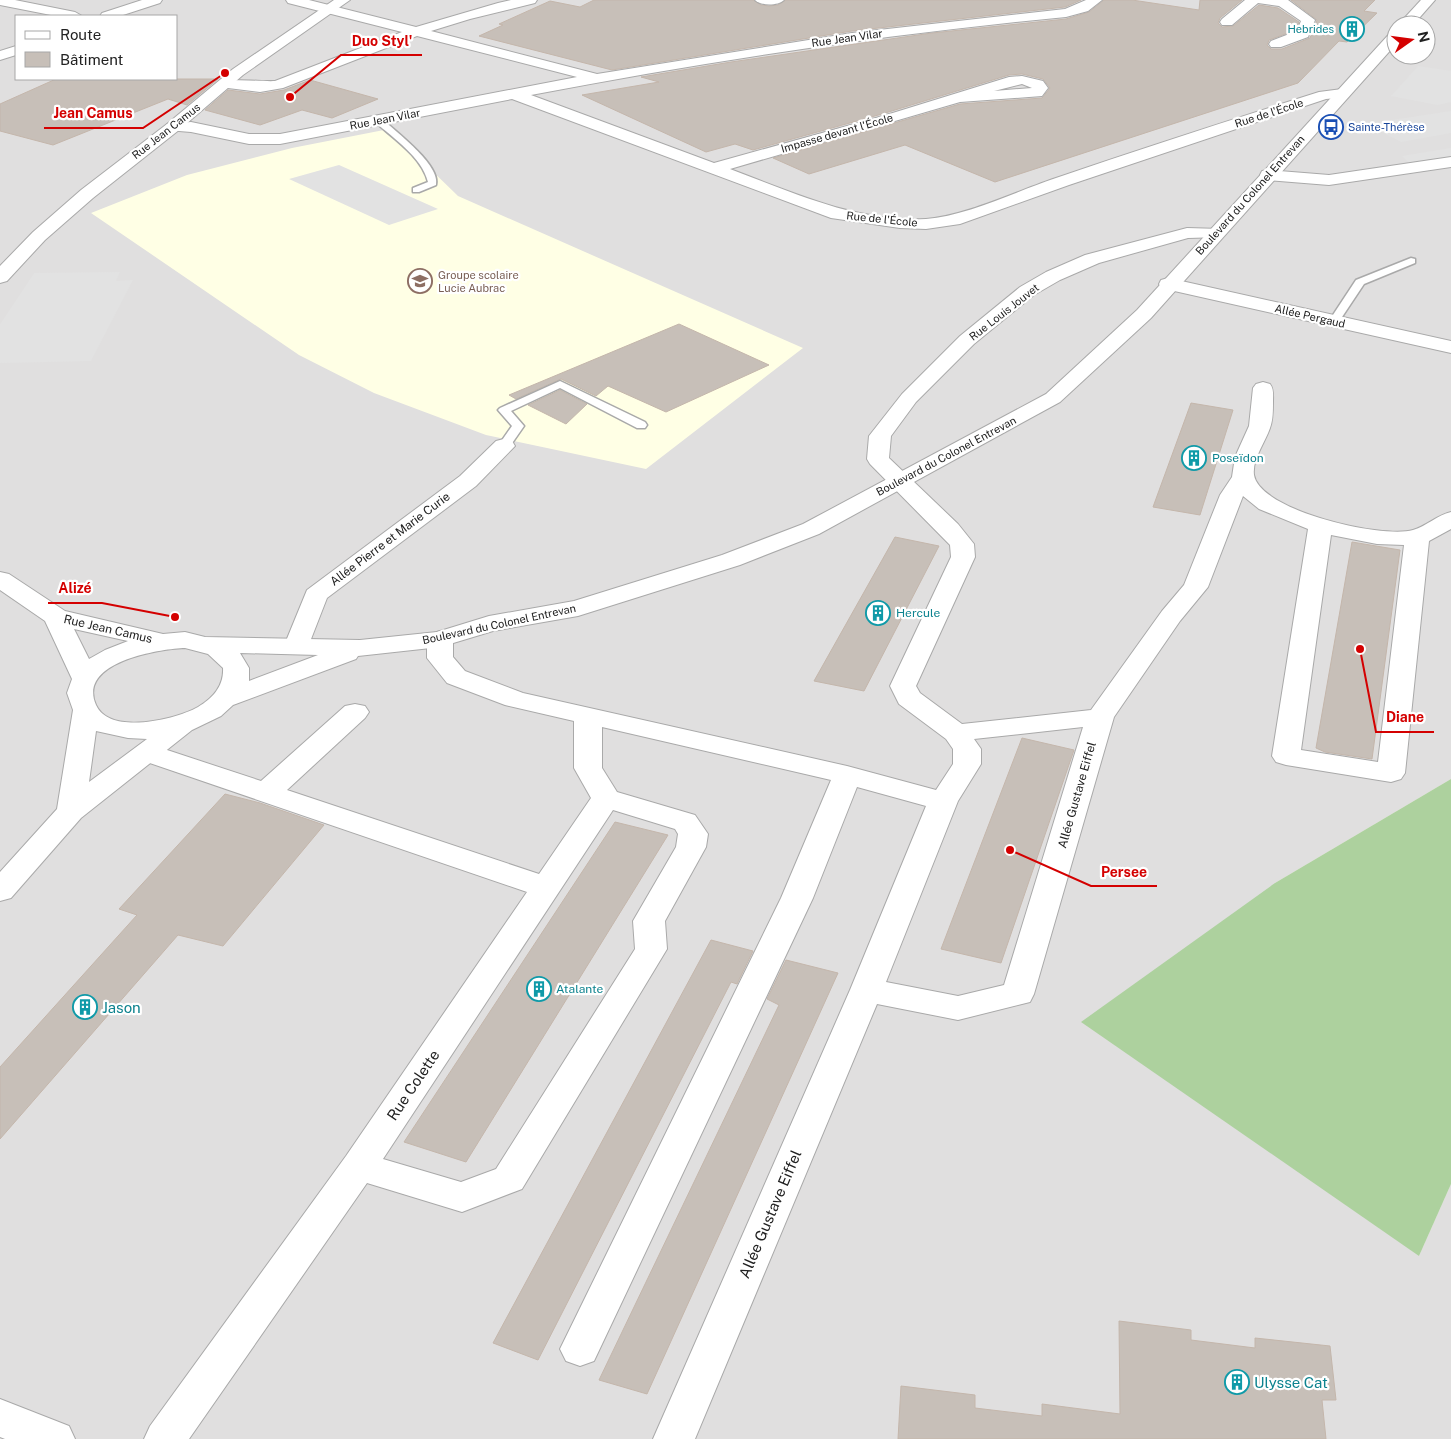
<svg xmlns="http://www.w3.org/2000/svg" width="1451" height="1439" font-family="'Public Sans',sans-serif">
  <rect width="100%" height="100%" fill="#f2efe9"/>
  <path fill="#e0dfdf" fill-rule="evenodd" d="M0,0H1451V779L1275,883L1419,1256L1451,1184V1439H0ZM16,16H176V79H16ZM1396,25H1426V55H1396Z"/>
  <polygon fill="#ffffe5" points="389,129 458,196 803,348 646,469 486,435 374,393 299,355 91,213 187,175 292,148"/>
  <polygon fill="#add19e" points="1451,779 1451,1184 1419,1256 1081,1022 1275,883"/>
  <g fill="#e2e2e2">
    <polygon points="1418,66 1451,71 1451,102 1437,105 1391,96"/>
    <polygon points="1451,111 1451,133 1401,142 1378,130 1389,128 1379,122"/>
    <polygon points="1451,148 1451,157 1410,164 1402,156"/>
    <polygon points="339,165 438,209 389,225 289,179"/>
    <polygon points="120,272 116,281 133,280 91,361 0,363 0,324 34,273"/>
  </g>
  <g fill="#c7bfb8" stroke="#c4b6ab">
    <polygon points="594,0 753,0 761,5 769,6 778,5 786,0 1081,0 1065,7 852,31 612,70 479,36 503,25 499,24 550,1 580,7"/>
    <polygon points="1104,0 1132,0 1199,10 1200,0 1242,0 1220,18 1218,23 1222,27 1233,26 1259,5 1278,8 1299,22 1296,30 1269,40 1267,45 1271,49 1282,49 1310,38 1317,20 1291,0 1375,0 1364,11 1377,13 1347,42 1339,41 1298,83 995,182 905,145 809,174 773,158 960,104 1042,98 1050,88 1043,79 1022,74 1009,75 882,114 753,150 735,144 706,152 582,95 659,82 641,77 731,62 932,33 1066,19 1089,12"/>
    <polygon points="56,79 218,79 187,105 168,99 53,145 0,131 0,104"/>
    <polygon points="310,80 378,99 332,118 302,110 260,125 205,110 228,90 260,94 284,90"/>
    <polygon points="679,324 769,365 666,412 608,386 596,396 561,379 516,399 509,395"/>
    <polygon points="560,390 587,404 566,424 528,405"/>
    <polygon points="1191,403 1233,410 1200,515 1153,507"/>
    <polygon points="895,537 939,546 864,691 814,681"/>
    <polygon points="1352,542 1400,550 1372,759 1325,752 1316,748"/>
    <polygon points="1022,738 1074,750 1001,963 941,949"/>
    <polygon points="225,794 260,803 324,825 223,946 178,935 0,1139 0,1067 137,915 119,909"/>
    <polygon points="615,822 668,835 466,1162 404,1142"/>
    <polygon points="711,940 753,951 737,984 731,982 538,1360 493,1343"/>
    <polygon points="786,960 838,973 647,1394 599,1380 779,1005 767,999"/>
    <polygon points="1119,1321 1191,1330 1191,1340 1255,1348 1255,1338 1330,1346 1336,1400 1322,1400 1326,1439 898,1439 901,1386 975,1395 975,1408 1042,1416 1042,1404 1120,1414"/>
  </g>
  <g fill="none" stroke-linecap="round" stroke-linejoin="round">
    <defs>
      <g id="service">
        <path d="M375,118H381C395,131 441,165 436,185L419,192H413V188L428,182C422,157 393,138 375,122Z"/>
        <polygon points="1411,258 1415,259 1415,263 1364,284 1338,323 1330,323 1329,321 1356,280"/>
        <polygon points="560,381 645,422 647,425 645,428 637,428 560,388 511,411 524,426 508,449 500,449 498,446 512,426 498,410 500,408"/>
      </g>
      <g id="minor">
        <polygon points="0,0 15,0 75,12 82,16 56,16 0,5"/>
        <polygon points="142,0 162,0 160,3 120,16 100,16 102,13"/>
        <path d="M286,0H309L416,27L498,3L511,0H537L535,3L470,19L431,31L597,74L852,33L1065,9L1086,0H1102L1088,11L1066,17C886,34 708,61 531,95L714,163L883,116L1009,77L1022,76L1043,81L1048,88L1042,96L960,102L730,169C792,192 858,223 926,219C966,216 1017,191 1056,178C1143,148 1231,120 1319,92L1342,89L1350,94L1347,97L1326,99L1069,185L960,224L926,229L900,228L831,218L512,99L280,144H249L191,132L167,130L165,127L167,124L191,122L249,134H280L577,77L417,36L283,88L260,92L220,87L218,84C223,77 263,82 275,81L402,32L288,3ZM1022,84L1032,88L994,91Z"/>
        <path d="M755,0H784C778,6 761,6 755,0Z"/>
        <polygon points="1245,0 1288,0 1315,20 1308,37 1281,47 1271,47 1269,44 1271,41 1297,31 1301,21 1279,6 1258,3 1232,25 1222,25 1220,22 1222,19"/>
        <polygon points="16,46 16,55 0,60 0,51"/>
        <polygon points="1451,157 1451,167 1329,185 1268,180 1262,179 1260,175 1262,171 1268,170 1329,175"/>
        <path d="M1187,228L1221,229L1224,233L1221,237L1188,238L1099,263L1060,280L1034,295L974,344L916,402L891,436L889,458L958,524L974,544L975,557L916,686L920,693L962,724L1091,710L1162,611L1184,585L1220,495L1232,477L1235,457L1249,426L1253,388L1256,384L1263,382L1270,384C1274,389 1273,395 1273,402C1273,411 1273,420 1270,428C1265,443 1252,459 1254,475C1260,511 1383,539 1413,530C1427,526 1437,515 1451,512V529L1429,541L1405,773L1401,779L1391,782L1286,765L1276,762L1272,756L1308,529L1259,509L1243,496L1208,587L1180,621L1114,717L1034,994L1030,1002L958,1020L877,1004L695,1439H653L850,990L926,806L857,787L813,898L594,1361L580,1366L566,1361L560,1349L781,898L831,780L602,727V768L617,792L695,815L708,834L706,847L665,921L667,949L522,1189L462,1212L367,1183L189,1439H144L150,1426L346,1156L527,892L138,759L134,753L138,747L148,744L158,747L261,781L345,706L355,704L365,706L369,712L365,718L287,790L539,874L591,798L574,768V721L505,705L447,683L427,658V639L431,634L440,631L449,634L453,639V657L465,671L523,693L847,766L936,790L953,764V749L946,739L899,704L890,686L951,557L950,545L870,464L867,459L869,436L902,394L960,336L1020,287L1046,272L1085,255ZM1331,535L1377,544L1404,545L1378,762L1301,750ZM1083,727L1004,985L958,996L886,982L958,801L981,764V749L974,739ZM613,810L675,829L678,834L676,847L633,921L635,949L496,1169L461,1182L383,1159Z"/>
        <polygon points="1168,278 1451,341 1451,353 1161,288 1159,284 1161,280"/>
        <polygon points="504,439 512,441 515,446 476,486 327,598 306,652 297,654 288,652 284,646 307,590 460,476 496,441"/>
        <polygon points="0,1399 69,1426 75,1439 5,1439 0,1437"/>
      </g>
      <g id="tertiary">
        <polygon points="334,0 350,0 243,75 179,130 93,198 45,240 7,281 0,283 0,266 33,232 81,190 167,124 233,69"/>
        <polygon points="1421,0 1435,0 1413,25 1398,25"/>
        <path d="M1396,31V44L1151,318L1060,402L819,534L740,565L578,616L493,631L440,647L358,656L356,659L233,705L221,716L192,730L81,818L11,898L0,901V872L57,809L73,710L67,693L72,679L45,621L0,590V572L9,574L65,611L163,634L185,632L205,637L360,640L437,632L489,616L574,601L722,555L803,524L1046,394L1137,310L1391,32ZM74,629L128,641L105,650L89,659ZM185,648L208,654L223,668C224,686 213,698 198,707C177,719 110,736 96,705C77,662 159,649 185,648ZM240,653L318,655L249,681V668ZM96,731L128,738L147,739L89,782Z"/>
      </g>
    </defs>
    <use href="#service" stroke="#a9a9a9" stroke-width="3"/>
    <use href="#minor" stroke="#a9a9a9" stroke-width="2"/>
    <use href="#tertiary" stroke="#a9a9a9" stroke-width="2"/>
    <use href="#service" fill="#fff" fill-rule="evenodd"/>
    <use href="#minor" fill="#fff" fill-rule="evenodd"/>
    <use href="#tertiary" fill="#fff" fill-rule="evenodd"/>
  </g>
  <defs>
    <symbol id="building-ring" viewBox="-11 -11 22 22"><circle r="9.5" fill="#fff" stroke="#0f9aa8" stroke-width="1.5"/><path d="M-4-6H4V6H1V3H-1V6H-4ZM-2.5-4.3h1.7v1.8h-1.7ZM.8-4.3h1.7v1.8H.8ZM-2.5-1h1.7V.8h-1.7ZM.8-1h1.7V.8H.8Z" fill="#0f9aa8"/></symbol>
    <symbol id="bus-ring" viewBox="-11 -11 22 22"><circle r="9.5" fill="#fff" stroke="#1a4fb4" stroke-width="1.5"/><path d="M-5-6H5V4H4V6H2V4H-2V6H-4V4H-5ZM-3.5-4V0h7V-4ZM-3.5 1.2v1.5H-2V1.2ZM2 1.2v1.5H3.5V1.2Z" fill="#1a4fb4"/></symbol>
    <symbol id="school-ring" viewBox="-11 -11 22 22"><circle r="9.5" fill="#fff" stroke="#8d6e63" stroke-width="1.5"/><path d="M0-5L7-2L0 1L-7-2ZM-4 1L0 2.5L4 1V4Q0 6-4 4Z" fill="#8d6e63"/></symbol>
  </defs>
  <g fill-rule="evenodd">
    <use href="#building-ring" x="1338" y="15" width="28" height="28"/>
    <use href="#bus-ring" x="1317" y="113" width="28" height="28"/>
    <use href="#school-ring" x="406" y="267" width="28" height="28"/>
    <use href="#building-ring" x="1180" y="444" width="28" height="28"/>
    <use href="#building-ring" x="864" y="599" width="28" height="28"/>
    <use href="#building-ring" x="525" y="975" width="28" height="28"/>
    <use href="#building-ring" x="71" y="993" width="28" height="28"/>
    <use href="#building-ring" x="1223" y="1368" width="28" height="28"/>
  </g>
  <g text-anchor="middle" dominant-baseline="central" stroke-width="4.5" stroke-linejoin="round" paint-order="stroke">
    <g font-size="11" fill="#0d838f" stroke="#fff" text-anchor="end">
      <text x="1334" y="29">Hebrides</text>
    </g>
    <g font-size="11" fill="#222" stroke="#fff">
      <text transform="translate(847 38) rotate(-8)">Rue Jean Vilar</text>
      <text transform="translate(1269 113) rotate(-18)">Rue de l'École</text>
      <text transform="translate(385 119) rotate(-11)">Rue Jean Vilar</text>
      <text transform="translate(166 131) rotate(-38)">Rue Jean Camus</text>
      <text transform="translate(837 133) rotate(-16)">Impasse devant l'École</text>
      <text transform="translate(1250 195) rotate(-48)">Boulevard du Colonel Entrevan</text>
      <text transform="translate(882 219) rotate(6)">Rue de l'École</text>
      <text transform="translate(1004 312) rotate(-38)">Rue Louis Jouvet</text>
      <text transform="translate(1310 316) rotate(13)">Allée Pergaud</text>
      <text transform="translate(946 456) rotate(-28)">Boulevard du Colonel Entrevan</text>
      <text transform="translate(499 624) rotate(-12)">Boulevard du Colonel Entrevan</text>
    </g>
    <g font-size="11" fill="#164399" stroke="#fff" text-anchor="start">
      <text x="1348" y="127">Sainte-Thérèse</text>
    </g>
    <g font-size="11" fill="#785e54" stroke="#fff" text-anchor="start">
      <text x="438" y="275">Groupe scolaire<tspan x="438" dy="13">Lucie Aubrac</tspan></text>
    </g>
    <g font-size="12" fill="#0d838f" stroke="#fff" text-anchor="start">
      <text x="1212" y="458">Poseïdon</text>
      <text x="896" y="613">Hercule</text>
      <text x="556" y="989">Atalante</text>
    </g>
    <g font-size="12" fill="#222" stroke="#fff">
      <text transform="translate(390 539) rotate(-37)">Allée Pierre et Marie Curie</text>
      <text transform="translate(108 629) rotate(13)">Rue Jean Camus</text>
      <text transform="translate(1077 795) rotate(-74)">Allée Gustave Eiffel</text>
    </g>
    <g font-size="15" fill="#0d838f" stroke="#fff" text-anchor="start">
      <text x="102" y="1007">Jason</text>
      <text x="1254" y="1382">Ulysse Cat</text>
    </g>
    <g font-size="15" fill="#222" stroke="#fff">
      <text transform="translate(413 1085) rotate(-56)">Rue Colette</text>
      <text transform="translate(770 1214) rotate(-67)">Allée Gustave Eiffel</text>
    </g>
  </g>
  <path fill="none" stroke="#d40000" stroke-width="2" d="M290 97L341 55H422M225 73L143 128H44M175 617L102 603H48M1360 649L1376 732H1434M1010 850L1091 886H1157"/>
  <g fill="#d40000" stroke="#fff" stroke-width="2">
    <circle cx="290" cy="97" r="5"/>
    <circle cx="225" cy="73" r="5"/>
    <circle cx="175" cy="617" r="5"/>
    <circle cx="1360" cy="649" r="5"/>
    <circle cx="1010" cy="850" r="5"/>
  </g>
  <g font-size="14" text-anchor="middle" font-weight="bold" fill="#d40000" stroke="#fff" stroke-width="4.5" stroke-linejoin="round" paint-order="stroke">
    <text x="382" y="46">Duo Styl'</text>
    <text x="93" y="118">Jean Camus</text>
    <text x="75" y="593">Alizé</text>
    <text x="1405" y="722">Diane</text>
    <text x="1124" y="877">Persee</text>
  </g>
  <rect x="15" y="15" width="162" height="65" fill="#ffffff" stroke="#a7a7a7"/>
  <rect x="25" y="31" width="25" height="8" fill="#ffffff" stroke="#a7a7a7"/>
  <text x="60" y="40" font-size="15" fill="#222222">Route</text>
  <rect x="25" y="52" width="25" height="15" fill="#c7bfb8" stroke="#a7a7a7"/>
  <text x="60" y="65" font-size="15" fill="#222222">Bâtiment</text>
  <g transform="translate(1411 40) rotate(76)"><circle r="24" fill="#ffffff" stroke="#a7a7a7"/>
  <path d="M0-4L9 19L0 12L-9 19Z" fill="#d40000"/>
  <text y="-8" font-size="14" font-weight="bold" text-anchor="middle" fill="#222222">N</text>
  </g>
</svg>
